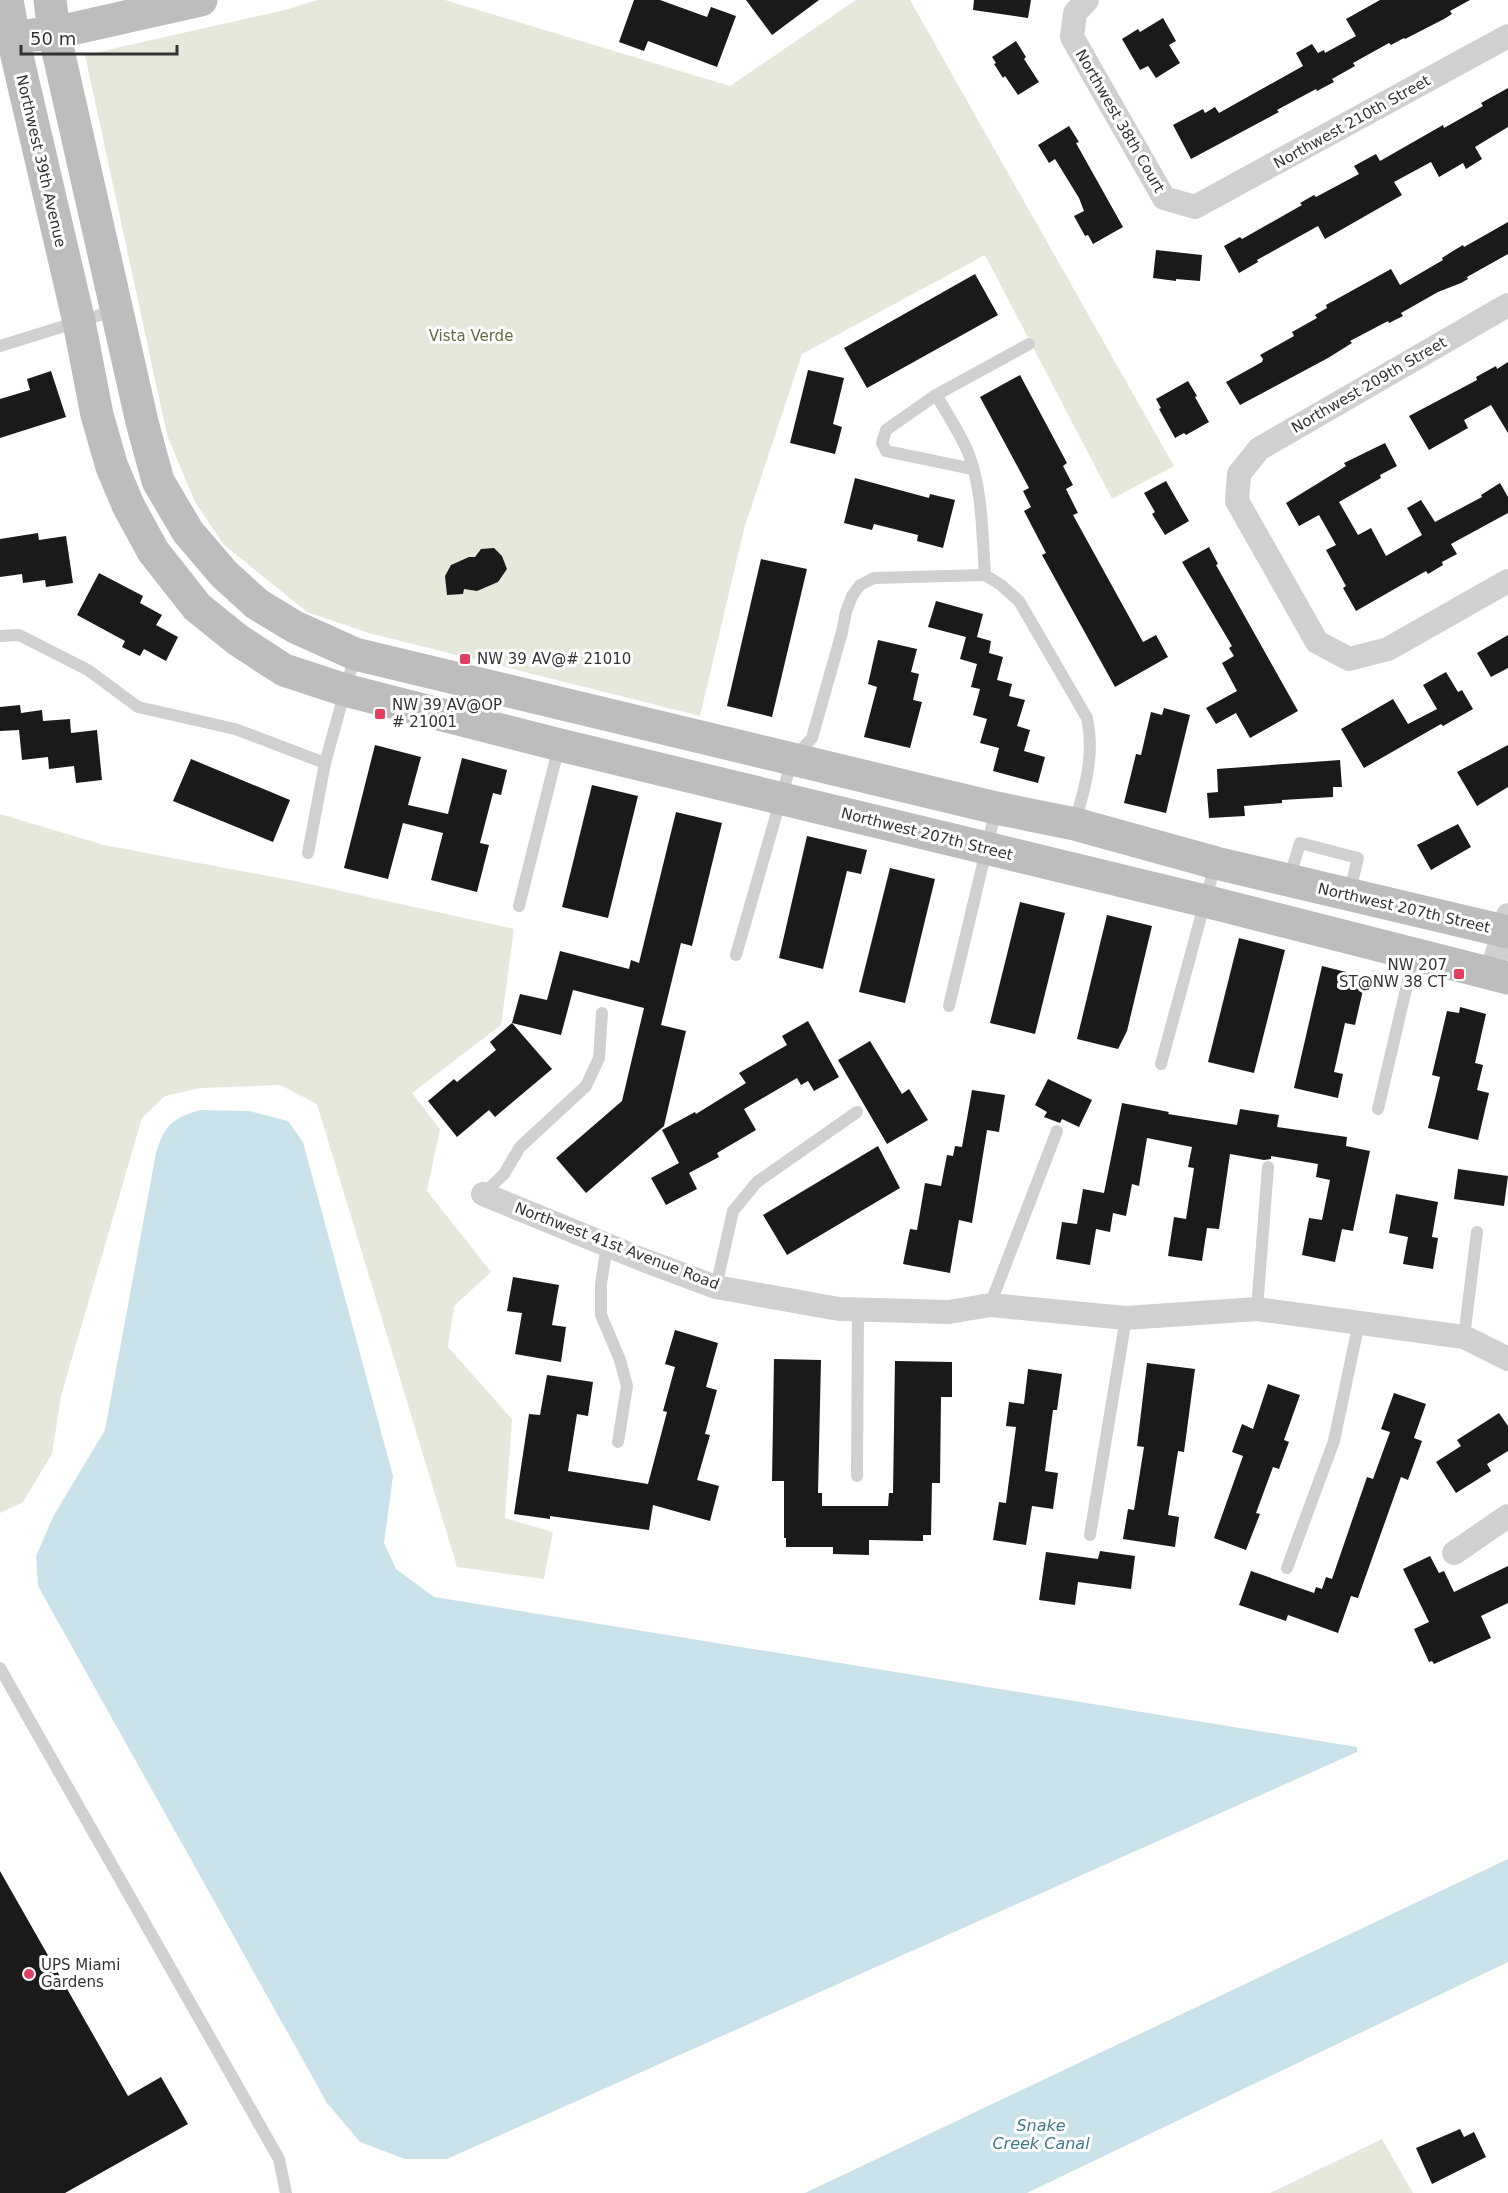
<svg xmlns="http://www.w3.org/2000/svg" width="1508" height="2193" font-family="'DejaVu Sans',sans-serif">
  <rect width="100%" height="100%" fill="#fff"/>
  <g fill="#e5e9dc">
    <polygon points="318,0 445,0 730,86 856,0 910,0 1174,466 1112,499 985,255 802,354 744,529 700,716 369,633 307,612 224,545 195,502 167,435 85,55 285,10"/>
    <polygon points="0,814 104,845 300,882 514,929 501,1025 412,1093 440,1129 427,1191 491,1272 454,1306 448,1347 512,1419 505,1518 553,1532 544,1579 457,1567 317,1104 280,1085 200,1088 165,1096 142,1118 61,1396 52,1454 23,1502 0,1513"/>
    <polygon points="1382,2139 1413,2193 1270,2193"/>
  </g>
  <g fill="#cae2e9">
    <path d="M200,1110L249,1111L288,1121L303,1142L393,1476L384,1543L396,1569L434,1597L1357,1747V1752L447,2159H405L360,2142L327,2103L38,1586L36,1556L54,1515L105,1430L156,1153C165,1125 171,1119 200,1110Z"/>
    <polygon points="1508,1859 1508,1962 1027,2193 805,2193"/>
  </g>
  <g fill="#1a1a1a">
    <polygon points="634,0 660,0 707,17 711,7 736,16 717,67 648,41 644,51 619,42"/>
    <polygon points="746,0 819,0 772,35"/>
    <polygon points="974,0 1031,0 1028,18 973,10"/>
    <polygon points="1380,0 1470,0 1450,11 1452,14 1444,19 1405,39 1404,38 1391,45 1389,43 1353,63 1355,66 1332,79 1334,82 1317,91 1316,89 1277,110 1279,112 1191,159 1173,125 1203,109 1205,113 1215,107 1219,113 1303,66 1296,53 1312,44 1318,53 1324,50 1325,53 1356,36 1346,19"/>
    <polygon points="1163,18 1176,41 1169,45 1180,63 1156,78 1148,66 1140,70 1122,39 1138,29 1140,32"/>
    <polygon points="1016,41 1026,57 1024,59 1039,82 1018,95 1005,76 1003,78 994,64 996,63 992,57"/>
    <polygon points="1508,88 1508,127 1475,147 1482,159 1466,169 1463,163 1439,177 1431,162 1394,182 1402,195 1325,239 1318,226 1257,260 1258,262 1239,273 1224,246 1240,237 1242,239 1302,205 1300,203 1314,195 1316,197 1359,174 1354,166 1376,154 1380,161 1443,125 1444,128 1483,106 1481,103"/>
    <polygon points="1069,126 1079,142 1076,143 1123,227 1093,244 1088,235 1085,236 1074,216 1084,211 1079,198 1055,159 1049,163 1038,145"/>
    <polygon points="1508,222 1508,254 1467,277 1468,279 1461,283 1438,292 1401,313 1403,316 1389,323 1388,321 1350,341 1352,343 1328,358 1240,405 1226,382 1262,362 1263,359 1260,355 1294,336 1292,332 1317,318 1315,315 1327,308 1326,305 1391,269 1400,285 1443,260 1442,258 1453,251 1463,245 1464,247"/>
    <polygon points="1156,250 1202,255 1200,281 1176,279 1176,281 1153,278"/>
    <polygon points="975,274 998,315 867,388 844,348"/>
    <polygon points="1508,362 1508,433 1491,405 1464,420 1468,428 1429,450 1409,416 1477,380 1476,377 1496,366 1497,369"/>
    <polygon points="808,370 844,378 833,424 842,427 835,454 790,443"/>
    <polygon points="51,371 66,417 0,438 0,399 30,390 27,379"/>
    <polygon points="1020,375 1067,463 1063,466 1073,485 1066,489 1078,513 1073,515 1143,642 1156,635 1168,657 1115,687 1042,555 1046,553 1024,511 1031,507 1023,491 1029,488 980,397"/>
    <polygon points="1188,381 1197,396 1195,397 1209,422 1186,435 1184,433 1175,438 1159,409 1161,408 1156,399"/>
    <polygon points="1385,443 1397,466 1380,475 1381,478 1339,502 1358,535 1371,528 1386,556 1422,535 1407,508 1421,500 1435,522 1482,497 1481,495 1500,483 1508,497 1508,513 1451,544 1457,554 1442,562 1443,565 1428,574 1426,571 1356,611 1343,588 1346,586 1326,550 1336,545 1319,515 1299,526 1286,503 1346,466 1344,463"/>
    <polygon points="855,478 929,498 930,494 955,500 943,548 917,541 918,535 874,524 872,530 844,523"/>
    <polygon points="1166,481 1189,521 1165,535 1152,514 1155,512 1144,493"/>
    <polygon points="38,533 39,540 66,536 73,583 46,587 45,580 23,583 22,574 0,577 0,539"/>
    <polygon points="1209,547 1218,564 1216,565 1298,711 1250,738 1236,713 1216,724 1206,708 1237,691 1222,663 1234,656 1229,648 1232,646 1182,562"/>
    <polygon points="494,548 502,556 507,569 498,582 477,591 464,589 463,594 447,595 445,576 451,565 469,557 475,557 481,549"/>
    <polygon points="761,559 807,569 772,717 727,706"/>
    <polygon points="99,573 143,596 140,603 162,615 156,625 178,637 166,661 144,649 140,656 122,647 125,641 77,615"/>
    <polygon points="936,601 983,614 977,637 991,641 989,653 1003,657 997,680 1012,684 1009,696 1025,700 1017,726 1030,730 1024,751 1045,757 1038,783 993,771 999,748 980,743 987,719 973,715 980,689 971,687 977,664 960,659 966,637 928,627"/>
    <polygon points="1508,635 1508,668 1491,677 1477,653"/>
    <polygon points="878,640 917,649 911,672 919,674 913,700 922,702 910,748 864,737 877,687 868,684"/>
    <polygon points="1446,672 1458,692 1462,690 1473,709 1443,726 1441,724 1364,768 1341,729 1393,699 1408,724 1437,709 1423,685"/>
    <polygon points="20,705 21,713 42,710 43,721 70,719 71,733 97,730 102,780 76,783 74,766 49,769 48,757 22,760 19,730 0,731 0,707"/>
    <polygon points="1164,708 1190,715 1166,813 1124,803 1136,754 1141,755 1151,712 1162,715"/>
    <polygon points="375,745 421,757 408,805 448,814 462,758 507,770 501,795 493,793 480,843 489,845 477,892 431,880 443,833 403,823 388,879 344,868"/>
    <polygon points="1508,745 1508,787 1477,806 1457,772"/>
    <polygon points="191,759 290,800 273,842 173,801"/>
    <polygon points="1340,760 1342,787 1333,787 1333,797 1282,800 1282,803 1244,806 1245,816 1209,818 1207,793 1218,792 1217,769"/>
    <polygon points="592,785 638,796 608,918 562,907"/>
    <polygon points="676,812 722,823 692,946 681,943 661,1025 686,1031 664,1126 586,1193 556,1158 622,1101 644,1008 573,990 561,1035 512,1023 520,994 547,1000 560,951 629,969 631,960 639,963"/>
    <polygon points="1458,824 1471,847 1431,870 1417,845"/>
    <polygon points="807,836 867,850 861,874 847,871 823,969 779,958"/>
    <polygon points="890,868 935,879 905,1003 859,992"/>
    <polygon points="1020,902 1065,913 1035,1034 990,1023"/>
    <polygon points="1107,915 1152,926 1127,1031 1118,1049 1077,1039"/>
    <polygon points="1239,938 1285,950 1254,1073 1208,1062"/>
    <polygon points="1322,966 1366,977 1355,1025 1345,1023 1334,1072 1343,1074 1338,1098 1294,1088"/>
    <polygon points="1460,1007 1486,1014 1475,1063 1483,1065 1477,1090 1489,1093 1478,1140 1428,1128 1440,1077 1432,1075 1447,1011 1459,1013"/>
    <polygon points="808,1021 839,1077 814,1091 808,1081 801,1085 797,1078 744,1109 756,1130 717,1153 719,1157 689,1173 697,1189 666,1205 651,1178 679,1163 662,1130 695,1112 696,1114 746,1083 739,1073 787,1045 782,1036"/>
    <polygon points="512,1023 552,1069 495,1117 489,1110 457,1137 428,1101 454,1079 457,1082 496,1050 490,1042"/>
    <polygon points="870,1041 902,1094 909,1089 928,1120 887,1144 838,1060"/>
    <polygon points="1048,1079 1092,1100 1079,1127 1062,1119 1060,1123 1044,1117 1047,1112 1035,1105"/>
    <polygon points="972,1090 1005,1095 999,1132 987,1130 972,1223 959,1220 950,1273 903,1264 910,1229 917,1230 925,1183 941,1186 947,1155 953,1156 955,1146 962,1147"/>
    <polygon points="1122,1103 1169,1112 1168,1114 1237,1125 1240,1109 1279,1115 1277,1127 1347,1137 1346,1146 1370,1151 1353,1231 1342,1229 1335,1262 1302,1255 1309,1218 1322,1220 1330,1180 1316,1177 1318,1164 1271,1156 1271,1159 1264,1160 1230,1154 1219,1229 1207,1228 1202,1261 1168,1256 1174,1217 1186,1219 1194,1168 1188,1167 1192,1147 1147,1138 1139,1186 1132,1184 1126,1216 1113,1213 1110,1232 1096,1229 1090,1265 1056,1259 1062,1222 1077,1224 1083,1189 1104,1193"/>
    <polygon points="878,1146 900,1188 787,1255 763,1215"/>
    <polygon points="1458,1169 1508,1176 1504,1206 1454,1199"/>
    <polygon points="1396,1194 1438,1202 1432,1237 1438,1238 1433,1269 1403,1264 1408,1237 1389,1233"/>
    <polygon points="513,1277 559,1285 552,1325 566,1327 561,1362 515,1354 522,1313 507,1311"/>
    <polygon points="675,1330 718,1343 706,1387 717,1390 705,1434 710,1435 697,1480 719,1486 710,1521 653,1505 649,1530 550,1516 550,1519 514,1514 529,1414 540,1415 547,1375 593,1382 588,1416 577,1414 568,1471 648,1484 667,1412 663,1411 675,1367 665,1364"/>
    <polygon points="774,1359 821,1360 818,1493 822,1493 822,1506 888,1506 889,1493 893,1493 895,1361 952,1362 952,1397 941,1397 940,1483 932,1483 931,1535 923,1535 923,1541 869,1540 869,1555 833,1554 833,1547 786,1547 786,1538 784,1538 784,1481 772,1481"/>
    <polygon points="1147,1363 1195,1369 1184,1452 1178,1451 1168,1515 1179,1517 1175,1547 1123,1539 1128,1509 1134,1510 1144,1447 1137,1446"/>
    <polygon points="1028,1369 1062,1374 1057,1410 1053,1410 1045,1471 1058,1473 1053,1509 1032,1506 1026,1545 993,1540 999,1502 1006,1503 1016,1427 1006,1426 1009,1402 1024,1404"/>
    <polygon points="1268,1384 1300,1395 1284,1440 1289,1442 1279,1469 1273,1467 1256,1513 1260,1514 1246,1550 1214,1538 1243,1456 1232,1452 1242,1424 1253,1429"/>
    <polygon points="1394,1393 1426,1404 1414,1438 1422,1441 1408,1480 1401,1477 1358,1598 1351,1596 1338,1633 1288,1615 1286,1621 1239,1605 1251,1571 1314,1593 1316,1587 1322,1589 1326,1577 1332,1579 1367,1477 1373,1479 1390,1432 1381,1429"/>
    <polygon points="1499,1413 1508,1426 1508,1451 1487,1464 1491,1471 1456,1493 1436,1462 1461,1446 1457,1440"/>
    <polygon points="1100,1551 1135,1556 1131,1589 1078,1582 1075,1605 1039,1600 1046,1552 1098,1559"/>
    <polygon points="1430,1556 1439,1573 1444,1571 1454,1592 1508,1566 1508,1603 1481,1616 1491,1638 1434,1664 1432,1661 1429,1662 1414,1629 1429,1622 1403,1569"/>
    <polygon points="0,1871 128,2096 161,2077 188,2124 65,2193 0,2193"/>
    <polygon points="1460,2129 1464,2137 1474,2132 1486,2157 1432,2184 1416,2148"/>
  </g>
  <g fill="none" stroke-linecap="round" stroke-linejoin="round">
    <g stroke="#d0d0d0" stroke-width="12">
      <path d="M1029,344L936,395C947,413 959,432 968,452C983,490 982,535 985,575L1001,585L1019,601L1087,718C1095,754 1085,788 1075,822"/>
      <polyline points="0,346 116,310"/>
      <polyline points="936,395 886,430 882,443 886,451 973,469"/>
      <polyline points="0,636 19,635 88,670 138,707 235,729 325,763"/>
      <polyline points="308,853 325,763 355,655"/>
      <polyline points="1289,879 1300,843 1358,858 1349,894"/>
      <polyline points="519,906 559,746"/>
      <polyline points="736,955 792,760 812,738 842,632 846,612 852,596 860,585 874,578 985,575"/>
      <polyline points="949,1006 996,809"/>
      <polyline points="1161,1064 1215,865"/>
      <polyline points="1378,1109 1414,955"/>
      <polyline points="483,1194 504,1174 520,1147 586,1086 599,1058 602,1013"/>
      <polyline points="607,1245 601,1284 601,1315 620,1360 627,1386 618,1442"/>
      <polyline points="716,1287 733,1211 757,1182 857,1112"/>
      <polyline points="990,1305 1057,1131"/>
      <polyline points="1257,1309 1268,1167"/>
      <polyline points="1464,1337 1477,1232"/>
      <polyline points="857,1476 858,1309"/>
      <polyline points="1090,1535 1126,1318"/>
      <polyline points="1287,1568 1334,1441 1359,1322"/>
      <polyline points="0,1668 279,2159 286,2193"/>
    </g>
    <g stroke="#d0d0d0" stroke-width="24">
      <polyline points="1087,0 1075,13 1072,37 1164,198 1195,207 1508,36"/>
      <polyline points="1508,305 1259,449 1239,474 1237,501 1317,642 1349,659 1388,649 1508,581"/>
      <polyline points="1491,974 1508,915"/>
      <polyline points="483,1194 646,1261 716,1287 839,1309 949,1312 990,1305 1126,1318 1257,1309 1464,1337 1508,1359"/>
      <polyline points="1454,1553 1508,1516"/>
    </g>
    <g stroke="#bdbdbd" stroke-width="33">
      <polyline points="7,0 17,56 79,322 97,415 112,467 128,505 153,551 197,607 238,640 284,670 345,690 560,745 1205,901 1508,978"/>
      <polyline points="50,0 54,33 142,422 158,481 188,532 224,574 257,604 295,627 355,654 996,808 1075,824 1216,863 1508,932"/>
      <polyline points="33,35 54,33 201,0"/>
    </g>
  </g>
  <g fill="#e03e63" stroke="#fff" stroke-width="2">
    <rect x="459" y="653" width="12" height="12" rx="3"/>
    <rect x="374" y="708" width="12" height="12" rx="3"/>
    <rect x="1453" y="968" width="12" height="12" rx="3"/>
    <circle cx="29" cy="1974" r="6"/>
  </g>
  <g text-anchor="middle" dominant-baseline="central" stroke-width="6" stroke-linejoin="round" paint-order="stroke">
    <g font-size="15" fill="#333" stroke="#fff">
      <text transform="translate(1120 121) rotate(60)">Northwest 38th Court</text>
      <text transform="translate(1352 122) rotate(-29)">Northwest 210th Street</text>
      <text transform="translate(41 161) rotate(77)">Northwest 39th Avenue</text>
      <text transform="translate(1369 385) rotate(-30)">Northwest 209th Street</text>
      <text transform="translate(927 834) rotate(14)">Northwest 207th Street</text>
      <text transform="translate(1404 908) rotate(13)">Northwest 207th Street</text>
      <text transform="translate(617 1246) rotate(21)">Northwest 41st Avenue Road</text>
    </g>
    <g font-size="15" fill="#5d6e40" stroke="#fff">
      <text x="471" y="336">Vista Verde</text>
    </g>
    <g font-size="15" fill="#333" stroke="#fff" text-anchor="start">
      <text x="477" y="659">NW 39 AV@# 21010</text>
      <text x="392" y="705">NW 39 AV@OP<tspan x="392" dy="17"># 21001</tspan></text>
      <text x="1447" y="965" text-anchor="end">NW 207<tspan x="1447" dy="17">ST@NW 38 CT</tspan></text>
      <text x="41" y="1965">UPS Miami<tspan x="41" dy="17">Gardens</tspan></text>
    </g>
    <g font-size="16" font-style="italic" fill="#407a8d" stroke="#fff">
      <text x="1041" y="2125">Snake<tspan x="1041" dy="18">Creek Canal</tspan></text>
    </g>
  </g>
  <path d="M21 45v9h156v-9" fill="none" stroke="#333333" stroke-width="3"/>
  <text x="30" y="45" font-size="18" fill="#333333" stroke="#ffffff" stroke-width="4.5" paint-order="stroke">50 m</text>
</svg>
